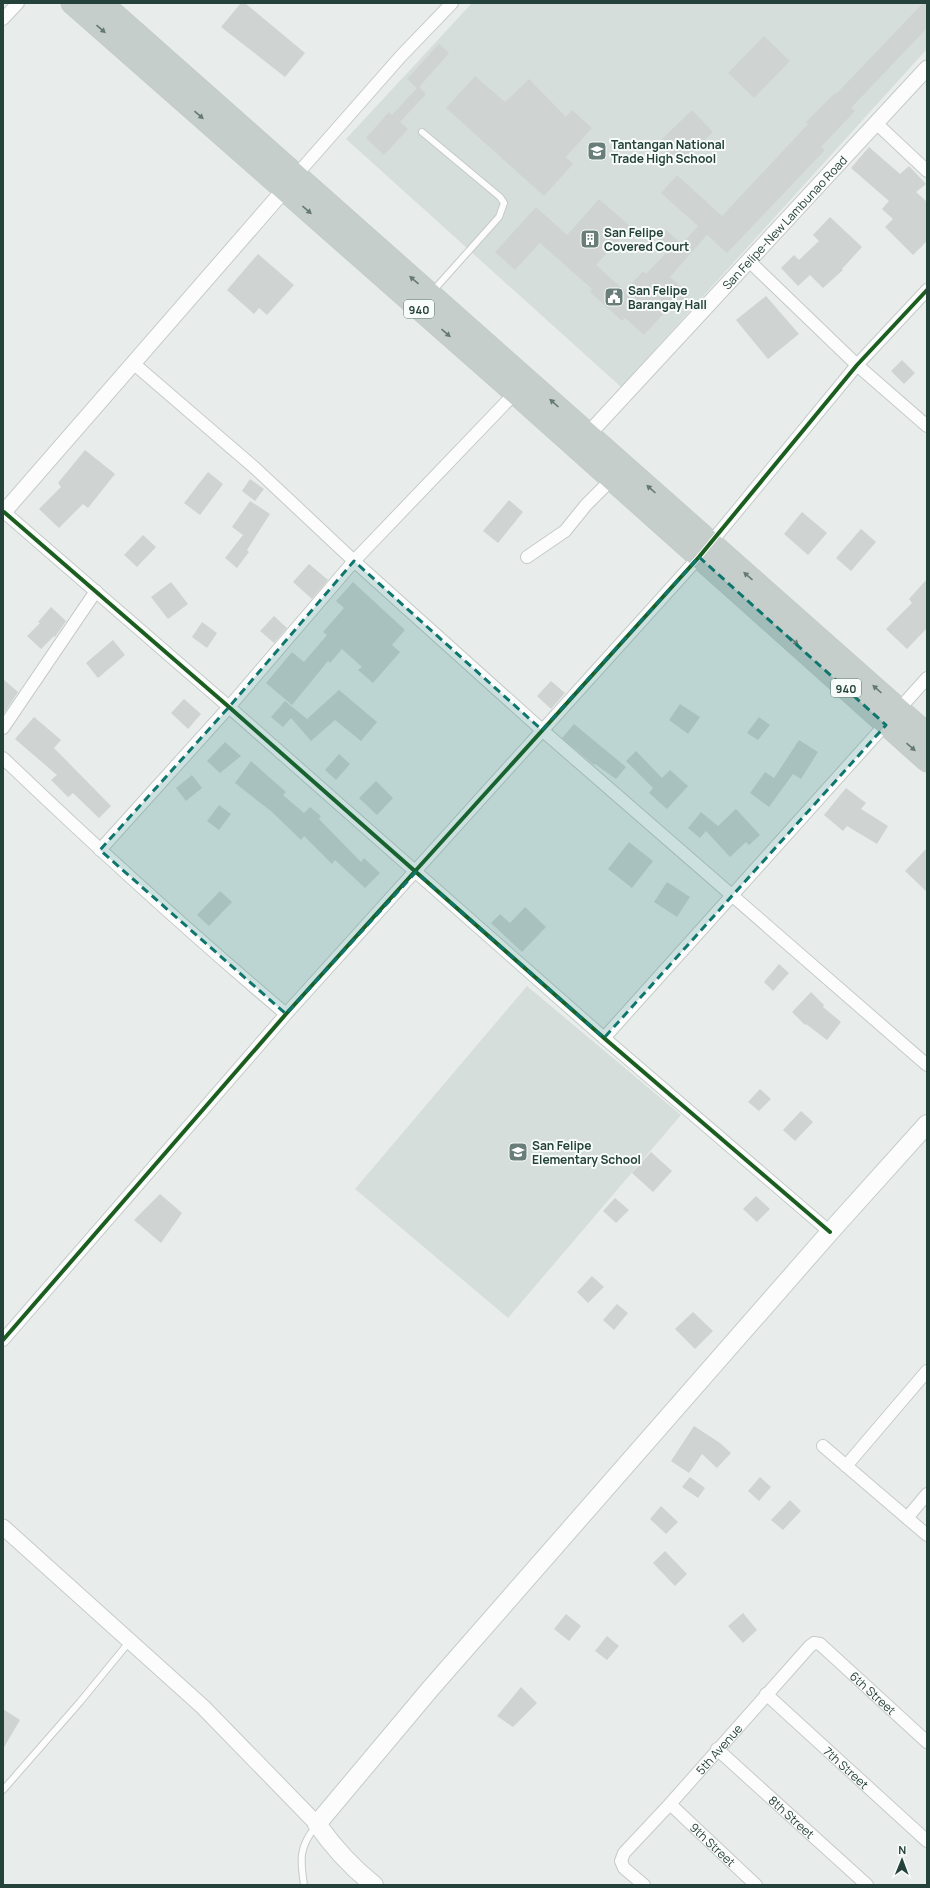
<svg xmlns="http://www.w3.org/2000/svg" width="930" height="1888" font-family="Manrope,sans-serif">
  <rect width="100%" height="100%" fill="#e8edeb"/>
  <g fill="#d6dedb">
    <polygon points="472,3 927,3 927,49 621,387 346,139"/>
    <polygon points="527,986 681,1115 508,1318 355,1189"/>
  </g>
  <g fill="#cfd4d2">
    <polygon points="241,3 245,3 305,53 285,77 221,27"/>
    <polygon points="923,3 927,3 927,28 851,108 855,111 821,147 825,150 727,253 707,235 670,277 690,295 674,312 669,308 644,335 625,318 622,321 590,292 592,289 540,243 515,270 495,252 536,207 567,235 599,199 631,227 596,265 625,291 643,271 646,274 668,251 657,240 666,230 682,244 698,226 661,193 677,175 722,216 808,124 806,122 835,93 836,94"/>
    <polygon points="764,36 790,61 754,98 728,73"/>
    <polygon points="439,44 449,53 419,87 426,94 400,122 408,129 384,155 366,138 389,112 392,115 417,88 407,79"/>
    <polygon points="475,76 505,102 529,79 566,117 572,110 592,128 566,157 573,164 544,196 446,108"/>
    <polygon points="692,110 713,132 679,164 658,143"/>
    <polygon points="869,147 900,174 909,166 926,184 916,192 927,202 927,241 913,255 885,227 893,219 882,209 889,201 851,168"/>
    <polygon points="830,217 862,247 842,269 843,270 823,288 810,275 798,286 781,268 794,255 799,260 819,241 813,235"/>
    <polygon points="258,254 294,285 267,315 259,308 254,314 227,290"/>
    <polygon points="766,296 799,334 768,359 736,320"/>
    <polygon points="902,360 915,373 904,384 891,371"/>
    <polygon points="85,450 115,474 88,508 83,504 59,528 39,509 61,487 58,483"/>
    <polygon points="208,472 223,484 200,515 184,503"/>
    <polygon points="250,479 264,489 255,501 242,491"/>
    <polygon points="509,500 523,512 498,543 483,531"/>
    <polygon points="250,501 270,514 247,550 249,552 237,568 225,558 243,535 232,527"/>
    <polygon points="802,512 827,533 808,555 784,534"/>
    <polygon points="861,529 876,542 851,571 836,558"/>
    <polygon points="143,535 156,547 137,567 124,555"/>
    <polygon points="309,564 328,580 312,599 293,582"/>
    <polygon points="927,579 927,628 907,649 886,629 912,603 909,599"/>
    <polygon points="171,582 188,604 168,619 151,597"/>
    <polygon points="353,582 405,630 392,645 400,652 373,683 358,670 362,667 342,649 330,663 328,661 292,705 266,683 292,652 304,662 327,635 323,632 344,608 336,601"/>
    <polygon points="51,607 66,621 55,637 54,636 41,649 27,636 40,623 38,622"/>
    <polygon points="274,616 287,628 274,643 260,631"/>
    <polygon points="202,622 217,633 207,648 192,637"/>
    <polygon points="113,640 125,655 98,678 86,663"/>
    <polygon points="3,679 18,692 3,715"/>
    <polygon points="551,681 565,693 551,709 537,696"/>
    <polygon points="339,690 377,722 361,741 335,720 311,741 291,718 283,727 271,717 285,701 307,719"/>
    <polygon points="184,699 201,714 188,729 171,713"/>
    <polygon points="680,704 700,717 688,734 669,720"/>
    <polygon points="34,717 61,740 54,748 111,806 99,818 73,793 68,797 51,780 57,775 15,739"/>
    <polygon points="759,717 770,725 758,740 747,733"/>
    <polygon points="574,724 626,767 616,779 595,764 594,765 562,738"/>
    <polygon points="799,740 818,752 801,779 793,774 769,807 750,793 765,772 774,778"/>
    <polygon points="225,742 241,756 220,773 207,761"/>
    <polygon points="636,751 662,778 670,770 688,786 667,809 649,793 653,788 626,761"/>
    <polygon points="339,754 350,764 336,780 325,770"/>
    <polygon points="251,761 286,792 283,795 304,813 310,807 321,816 319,819 361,862 364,858 380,873 365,888 335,860 332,864 304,836 301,840 272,812 235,783"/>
    <polygon points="192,775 202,788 186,801 176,788"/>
    <polygon points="376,781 393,798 377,815 359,798"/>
    <polygon points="846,788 866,803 861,809 888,826 877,844 847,826 843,831 824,815"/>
    <polygon points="219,805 231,814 219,830 207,821"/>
    <polygon points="736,809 760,835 749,845 746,842 730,857 706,831 700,838 688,828 701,812 718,826"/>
    <polygon points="629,842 653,861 632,888 608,869"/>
    <polygon points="927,848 927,892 905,871"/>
    <polygon points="667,882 690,897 677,917 654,902"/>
    <polygon points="220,891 232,902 209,926 197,915"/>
    <polygon points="525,907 546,927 522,952 491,923 500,914 510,923"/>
    <polygon points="779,964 789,973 773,991 764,982"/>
    <polygon points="811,992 824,1005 823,1007 841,1022 827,1040 806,1024 805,1025 792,1012"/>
    <polygon points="760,1089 771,1099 759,1111 748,1102"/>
    <polygon points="801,1111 813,1122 795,1141 783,1130"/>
    <polygon points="651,1152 672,1171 653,1192 632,1173"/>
    <polygon points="160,1194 182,1213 161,1243 134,1220"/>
    <polygon points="756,1196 770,1209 757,1222 743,1209"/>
    <polygon points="615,1198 629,1210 616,1223 603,1211"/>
    <polygon points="592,1276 604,1287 588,1303 577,1292"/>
    <polygon points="617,1304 628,1313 614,1330 603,1320"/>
    <polygon points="693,1312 713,1331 695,1349 675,1329"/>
    <polygon points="694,1426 720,1443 731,1453 717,1468 702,1454 689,1473 671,1461"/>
    <polygon points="690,1477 705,1488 698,1498 682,1487"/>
    <polygon points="760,1477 771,1487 759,1501 748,1491"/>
    <polygon points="790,1500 801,1511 783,1530 771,1520"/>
    <polygon points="661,1506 678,1522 666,1534 650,1519"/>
    <polygon points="665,1551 687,1574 675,1586 653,1563"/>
    <polygon points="743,1613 757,1630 743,1643 728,1626"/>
    <polygon points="566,1614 581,1626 569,1641 554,1629"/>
    <polygon points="607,1636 619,1646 607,1660 595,1651"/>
    <polygon points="521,1687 537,1703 513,1727 497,1716"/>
    <polygon points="3,1709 20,1720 3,1749"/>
  </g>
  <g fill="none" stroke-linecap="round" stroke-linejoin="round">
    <defs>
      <g id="service">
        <polyline points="422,132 500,197 504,203 499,217 432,292"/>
        <polyline points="3,1790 80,1702 130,1641"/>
        <path d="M304,1885C300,1859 299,1847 316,1826"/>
      </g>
      <g id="minor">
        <polyline points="3,19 18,3"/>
        <polyline points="876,123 927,171"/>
        <polyline points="292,180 401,56 452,3"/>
        <polyline points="749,261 857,365 927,426"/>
        <polyline points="133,363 256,469 354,561 542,730 927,1065"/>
        <polyline points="4,512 229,707 604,1038 830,1232"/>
        <polyline points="527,557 565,531 586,505 612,479"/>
        <polyline points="3,728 96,591"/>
        <path d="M3,758C95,846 189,932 286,1014"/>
        <polyline points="100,850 229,707 354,561 515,393"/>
        <polyline points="604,1038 927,678"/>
        <polyline points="3,1340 286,1014 699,557 857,365 927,290"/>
        <polyline points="823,1446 927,1535"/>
        <polyline points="846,1466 927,1371"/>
        <polyline points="907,1518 927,1494"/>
        <path id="s1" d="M766,1694L927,1841"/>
        <path id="s2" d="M717,1749L867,1885"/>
        <path id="s3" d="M670,1804L756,1885"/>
        <path id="s4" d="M644,1885L624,1868L621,1861L624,1853L670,1804L810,1646L814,1643L820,1644L927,1742"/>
      </g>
      <g id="tertiary">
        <path id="s5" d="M582,441L927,68"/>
        <polyline points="3,513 284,190"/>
        <polyline points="3,1527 203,1707 317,1824"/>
      </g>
      <path id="secondary" d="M374,1885C351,1867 334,1848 317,1824L431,1688L830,1232L927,1124"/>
      <g id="trunk">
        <polyline points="72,3 515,393 927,761"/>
        <polyline points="102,3 927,734"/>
      </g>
    </defs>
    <use href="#service" stroke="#c5cac8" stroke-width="8"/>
    <use href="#minor" stroke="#c5cac8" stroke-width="14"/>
    <use href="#tertiary" stroke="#c5cac8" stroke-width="17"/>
    <use href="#secondary" stroke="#c3cbc8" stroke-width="20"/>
    <use href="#trunk" stroke="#c3ccc9" stroke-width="23"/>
    <use href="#service" stroke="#fcfcfc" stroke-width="6"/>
    <use href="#minor" stroke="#fcfcfc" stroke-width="12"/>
    <use href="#tertiary" stroke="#fcfcfc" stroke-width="15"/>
    <use href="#secondary" stroke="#fcfcfc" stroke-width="18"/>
    <use href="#trunk" stroke="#c6cecc" stroke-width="21"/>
    <defs>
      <g id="cycleway">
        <polyline points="4,512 229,707 604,1038 830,1232"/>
        <polyline points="3,1340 286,1014 699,557 857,365 927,290"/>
      </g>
    </defs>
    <use href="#cycleway" stroke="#f7fbf9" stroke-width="6"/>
    <use href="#cycleway" stroke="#1b5e20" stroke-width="4"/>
  </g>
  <defs><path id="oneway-solid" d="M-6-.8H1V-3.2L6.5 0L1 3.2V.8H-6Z"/></defs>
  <g fill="#657a74">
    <use href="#oneway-solid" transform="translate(101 29) rotate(41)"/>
    <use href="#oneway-solid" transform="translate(199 115) rotate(41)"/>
    <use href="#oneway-solid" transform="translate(307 210) rotate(41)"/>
    <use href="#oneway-solid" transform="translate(414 280) rotate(-139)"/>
    <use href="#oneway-solid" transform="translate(446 333) rotate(41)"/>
    <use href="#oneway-solid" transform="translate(554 403) rotate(-138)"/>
    <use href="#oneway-solid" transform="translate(651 489) rotate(-138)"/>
    <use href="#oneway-solid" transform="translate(748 576) rotate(-139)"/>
    <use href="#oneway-solid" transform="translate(794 641) rotate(42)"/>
    <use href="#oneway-solid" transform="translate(877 689) rotate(-138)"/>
    <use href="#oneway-solid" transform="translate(911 747) rotate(41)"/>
  </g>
  <path fill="#0f766e" fill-opacity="0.2" stroke="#0f766e" stroke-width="3" stroke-dasharray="8 5" stroke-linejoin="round" d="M699,557L886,725L604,1038L416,872L286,1014L100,850L229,707L354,561L542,730Z"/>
  <defs>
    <symbol id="school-square" viewBox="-11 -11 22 22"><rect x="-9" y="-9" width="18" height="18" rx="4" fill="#697e78" stroke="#f7fbf9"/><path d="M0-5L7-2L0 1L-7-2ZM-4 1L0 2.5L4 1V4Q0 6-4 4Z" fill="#fff"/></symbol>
    <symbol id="building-square" viewBox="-11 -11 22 22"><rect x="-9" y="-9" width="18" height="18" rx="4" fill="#697e78" stroke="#f7fbf9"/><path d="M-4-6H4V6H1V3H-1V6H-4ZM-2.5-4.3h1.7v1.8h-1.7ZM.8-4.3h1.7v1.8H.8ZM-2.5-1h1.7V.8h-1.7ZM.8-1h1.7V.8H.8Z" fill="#fff"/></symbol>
    <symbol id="civic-square" viewBox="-11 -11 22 22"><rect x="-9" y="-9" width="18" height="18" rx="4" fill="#697e78" stroke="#f7fbf9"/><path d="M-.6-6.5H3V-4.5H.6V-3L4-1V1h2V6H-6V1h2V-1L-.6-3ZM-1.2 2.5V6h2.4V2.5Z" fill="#fff"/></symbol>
  </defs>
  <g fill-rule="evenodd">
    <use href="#school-square" x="586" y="140" width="22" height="22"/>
    <use href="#building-square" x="579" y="228" width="22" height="22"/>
    <use href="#civic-square" x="603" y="286" width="22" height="22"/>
    <use href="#school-square" x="507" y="1141" width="22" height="22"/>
  </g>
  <g text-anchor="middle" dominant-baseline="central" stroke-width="4" stroke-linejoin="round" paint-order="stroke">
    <g fill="#f7fbf9" stroke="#637a73" stroke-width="1">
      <rect x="404" y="300" width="30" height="18" rx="3"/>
      <rect x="831" y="679" width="30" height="18" rx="3"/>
    </g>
    <g font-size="11" font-weight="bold" fill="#24423a">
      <text x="419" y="309">940</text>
      <text x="846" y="688">940</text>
    </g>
    <g font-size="12" font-weight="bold" fill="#24423a" stroke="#f7fbf9" text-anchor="start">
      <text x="611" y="144">Tantangan National<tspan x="611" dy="14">Trade High School</tspan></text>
      <text x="604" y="232">San Felipe<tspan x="604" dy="14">Covered Court</tspan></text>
      <text x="628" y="290">San Felipe<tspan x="628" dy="14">Barangay Hall</tspan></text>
      <text x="532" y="1145">San Felipe<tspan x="532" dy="14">Elementary School</tspan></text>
    </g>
    <g font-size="12" fill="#24423a" stroke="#f7fbf9">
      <text stroke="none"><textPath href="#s5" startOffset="298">San Felipe-New Lambunao Road</textPath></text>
      <text stroke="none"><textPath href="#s4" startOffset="404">6th Street</textPath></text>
      <text stroke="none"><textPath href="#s4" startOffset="183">5th Avenue</textPath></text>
      <text stroke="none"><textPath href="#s1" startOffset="109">7th Street</textPath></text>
      <text stroke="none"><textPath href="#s2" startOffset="101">8th Street</textPath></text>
      <text stroke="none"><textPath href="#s3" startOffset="59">9th Street</textPath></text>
    </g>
  </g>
  <rect width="930" height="1888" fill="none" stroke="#24423a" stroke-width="8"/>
  <g transform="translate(902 1860) rotate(1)" stroke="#f7fbf9" stroke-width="3" paint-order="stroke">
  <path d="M0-3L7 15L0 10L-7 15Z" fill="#24423a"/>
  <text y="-6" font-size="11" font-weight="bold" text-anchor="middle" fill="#24423a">N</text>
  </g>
</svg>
